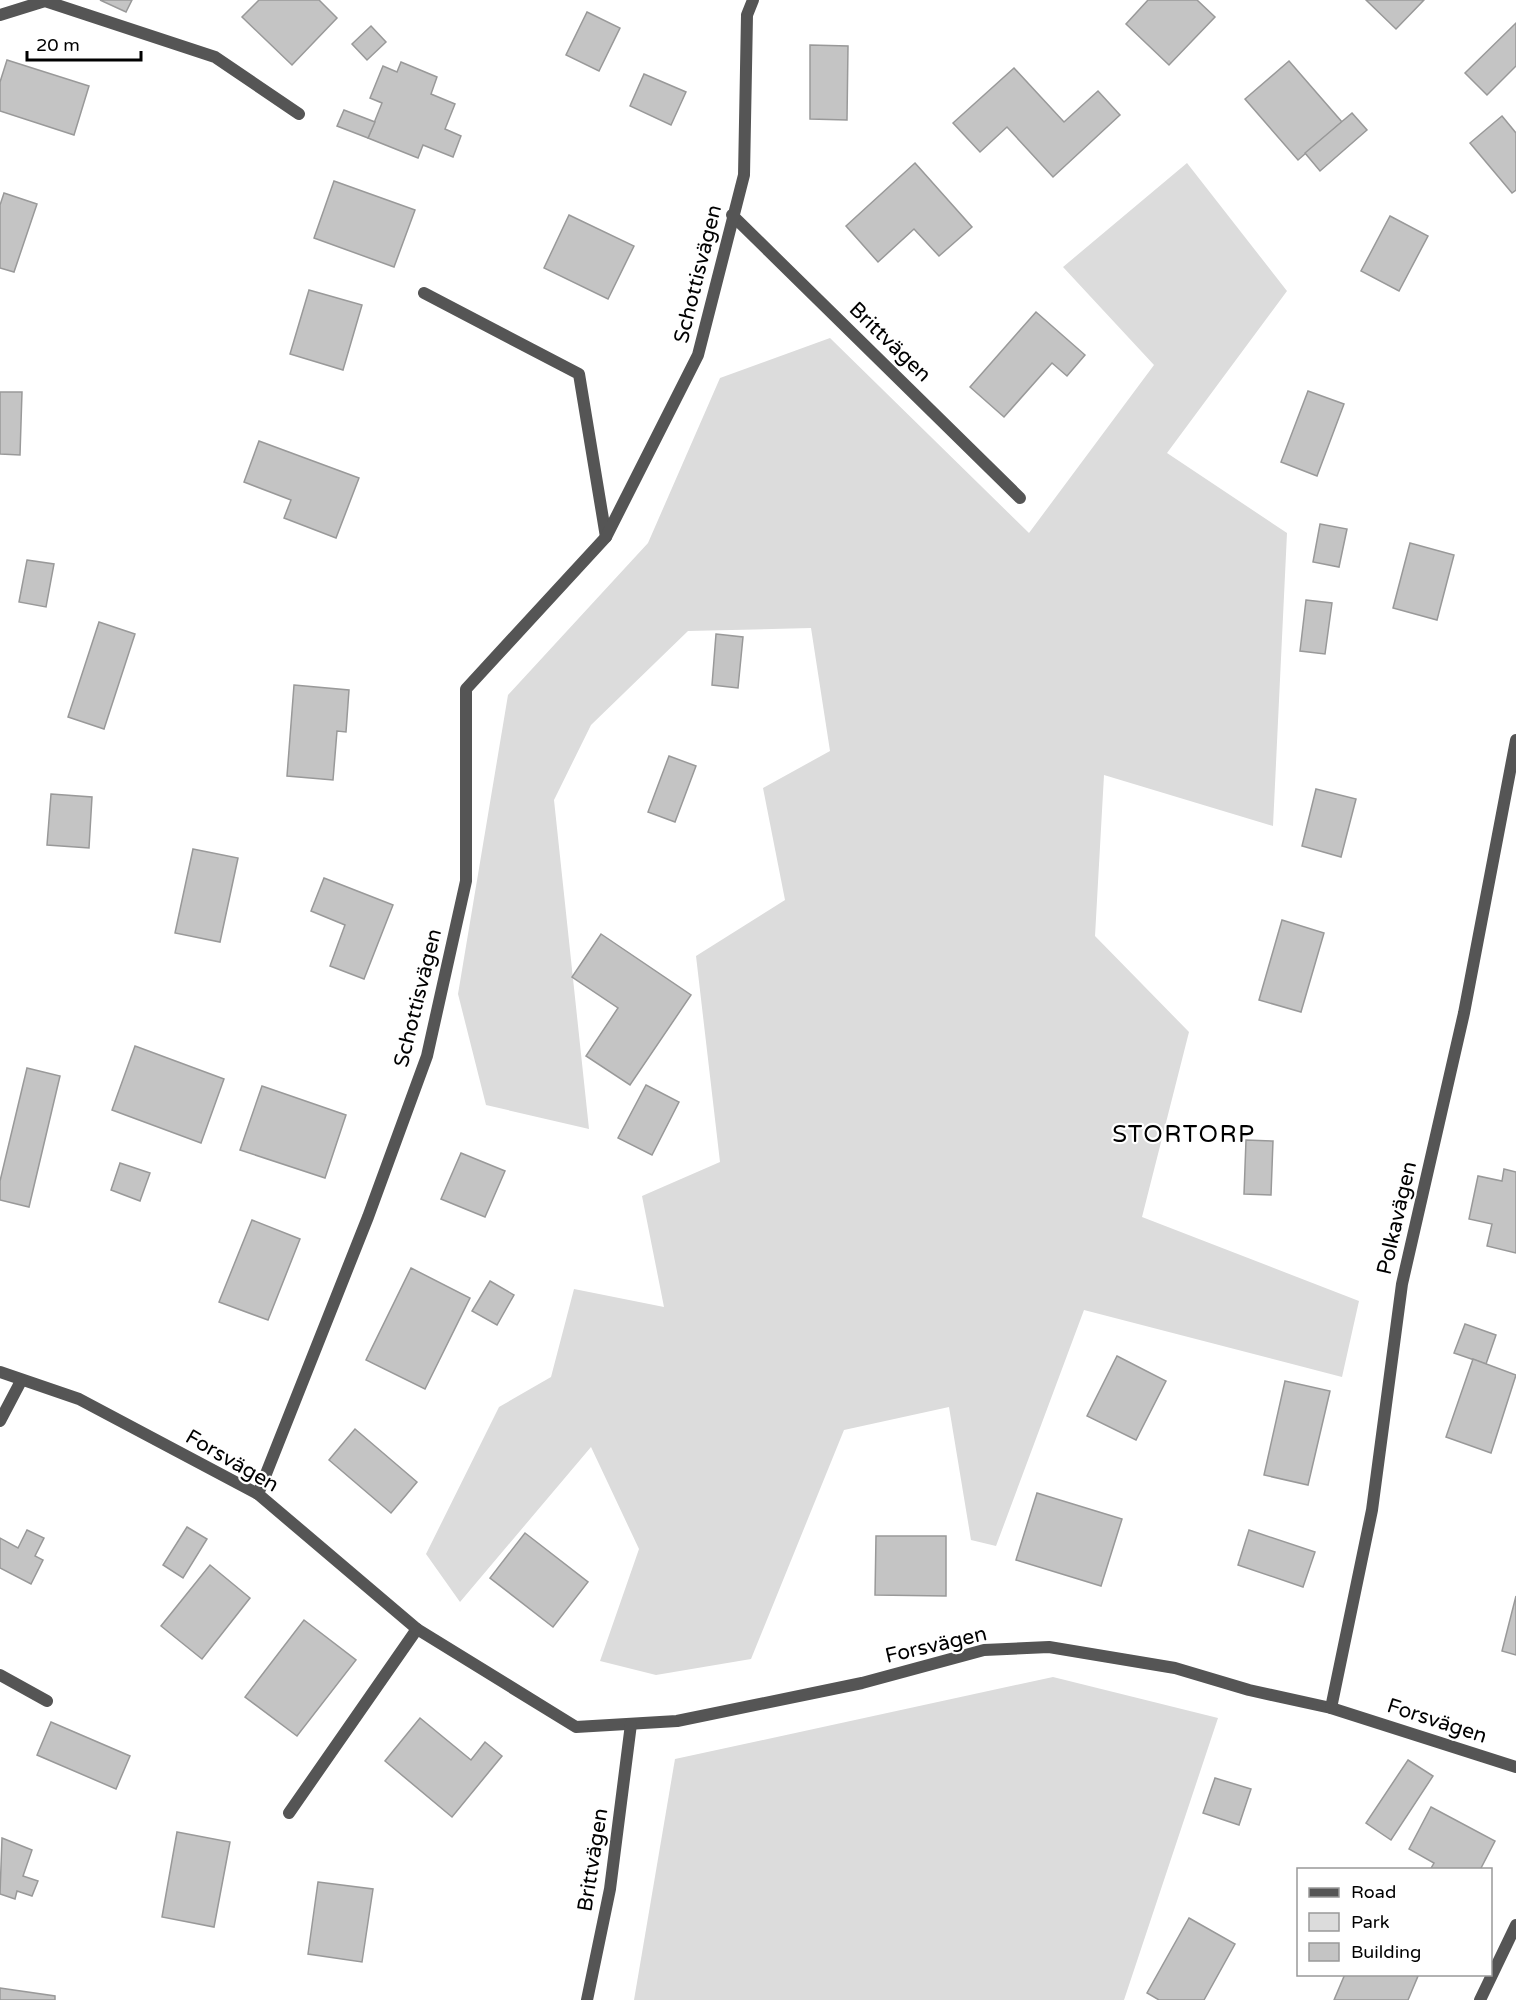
<svg xmlns="http://www.w3.org/2000/svg" width="1516" height="2000" font-family="'Varela Round',sans-serif">
  <rect width="100%" height="100%" fill="#fff"/>
  <g fill="#dcdcdc">
    <polygon points="1187,163 1287,291 1167,453 1287,533 1273,826 1104,775 1095,936 1189,1032 1142,1217 1359,1301 1342,1377 1084,1310 996,1546 971,1540 949,1407 844,1430 751,1659 656,1675 600,1661 639,1549 591,1447 460,1602 426,1554 499,1407 551,1377 574,1289 664,1307 642,1196 720,1162 696,956 785,900 763,788 830,751 811,628 688,631 591,725 554,800 589,1129 486,1105 458,994 508,695 648,543 720,378 830,338 1029,533 1154,365 1063,267"/>
    <polygon points="1053,1677 1218,1718 1124,2000 634,2000 675,1759"/>
  </g>
  <g fill="#c4c4c4" stroke="#999" stroke-width="1.5">
    <polygon points="100,0 132,0 126,12"/>
    <polygon points="259,0 319,0 337,18 292,65 242,17"/>
    <polygon points="1148,0 1197,0 1215,17 1169,65 1126,24"/>
    <polygon points="1366,0 1424,0 1396,29"/>
    <polygon points="587,12 620,28 599,71 566,55"/>
    <polygon points="1516,23 1516,66 1487,95 1465,73"/>
    <polygon points="371,26 386,42 367,60 352,44"/>
    <polygon points="810,45 848,46 847,120 810,119"/>
    <polygon points="7,60 89,86 74,135 0,111 0,82"/>
    <polygon points="1289,61 1342,122 1298,160 1245,99"/>
    <polygon points="401,62 437,77 431,94 455,104 445,129 461,136 453,157 423,145 418,158 368,138 382,103 370,98 383,66 397,72"/>
    <polygon points="1014,68 1064,122 1098,91 1120,115 1053,177 1007,127 980,152 953,123"/>
    <polygon points="644,74 686,92 671,125 630,106"/>
    <polygon points="344,110 375,122 368,138 337,126"/>
    <polygon points="1352,113 1367,130 1320,171 1305,153"/>
    <polygon points="1502,116 1516,133 1516,190 1512,193 1470,143"/>
    <polygon points="915,163 972,227 939,256 914,229 878,262 846,226"/>
    <polygon points="334,181 415,210 394,267 314,238"/>
    <polygon points="4,193 37,204 14,272 0,268 0,205"/>
    <polygon points="569,215 634,246 608,299 544,268"/>
    <polygon points="1390,216 1428,236 1399,291 1361,271"/>
    <polygon points="309,290 362,305 343,370 290,354"/>
    <polygon points="1036,312 1085,355 1067,376 1052,363 1004,417 970,387"/>
    <polygon points="1308,391 1344,404 1317,476 1281,462"/>
    <polygon points="0,392 22,392 20,455 0,454"/>
    <polygon points="259,441 359,478 336,538 284,518 291,500 244,482"/>
    <polygon points="1320,524 1347,529 1339,567 1313,562"/>
    <polygon points="1410,543 1454,555 1437,620 1393,608"/>
    <polygon points="27,560 54,564 46,607 19,602"/>
    <polygon points="1306,600 1332,603 1325,654 1300,651"/>
    <polygon points="99,622 135,634 104,729 68,717"/>
    <polygon points="716,634 743,637 738,688 712,685"/>
    <polygon points="294,685 349,690 346,732 337,731 333,780 287,776"/>
    <polygon points="669,756 696,766 675,822 648,812"/>
    <polygon points="1316,789 1356,799 1341,857 1302,846"/>
    <polygon points="51,794 92,797 89,848 47,845"/>
    <polygon points="193,849 238,858 220,942 175,933"/>
    <polygon points="324,878 393,905 364,979 330,966 345,925 311,911"/>
    <polygon points="1282,920 1324,933 1301,1012 1259,1000"/>
    <polygon points="601,934 691,995 630,1085 586,1056 618,1008 572,977"/>
    <polygon points="135,1046 224,1079 201,1143 112,1110"/>
    <polygon points="27,1068 60,1076 29,1207 0,1200 0,1181"/>
    <polygon points="646,1085 679,1102 652,1155 618,1138"/>
    <polygon points="262,1086 346,1115 325,1178 240,1150"/>
    <polygon points="1246,1140 1273,1141 1271,1195 1244,1194"/>
    <polygon points="461,1153 505,1171 485,1217 441,1199"/>
    <polygon points="120,1163 150,1173 140,1201 111,1190"/>
    <polygon points="1504,1169 1516,1172 1516,1253 1487,1246 1492,1224 1469,1219 1478,1176 1502,1181"/>
    <polygon points="252,1220 300,1239 268,1320 219,1302"/>
    <polygon points="411,1268 470,1298 425,1389 366,1360"/>
    <polygon points="490,1281 514,1295 497,1325 472,1311"/>
    <polygon points="1465,1324 1496,1335 1486,1364 1454,1353"/>
    <polygon points="1117,1356 1166,1381 1136,1440 1087,1416"/>
    <polygon points="1473,1359 1516,1375 1491,1453 1446,1437"/>
    <polygon points="1285,1381 1330,1391 1308,1485 1264,1475"/>
    <polygon points="355,1429 417,1482 391,1513 329,1460"/>
    <polygon points="1037,1493 1122,1519 1101,1586 1016,1560"/>
    <polygon points="187,1527 207,1539 183,1578 163,1565"/>
    <polygon points="27,1530 44,1538 35,1556 43,1560 31,1584 0,1568 0,1538 18,1548"/>
    <polygon points="1249,1530 1315,1552 1303,1587 1238,1565"/>
    <polygon points="525,1533 588,1582 553,1627 490,1578"/>
    <polygon points="876,1536 946,1536 946,1596 875,1595"/>
    <polygon points="210,1565 250,1598 202,1659 161,1626"/>
    <polygon points="1516,1596 1516,1655 1502,1651"/>
    <polygon points="304,1620 356,1660 297,1736 245,1697"/>
    <polygon points="420,1718 471,1760 485,1742 502,1756 452,1817 385,1761"/>
    <polygon points="51,1722 130,1756 116,1789 37,1755"/>
    <polygon points="1408,1760 1433,1776 1391,1840 1366,1823"/>
    <polygon points="1215,1778 1251,1789 1239,1825 1203,1813"/>
    <polygon points="1431,1807 1495,1841 1480,1870 1430,1870 1434,1863 1409,1849"/>
    <polygon points="177,1832 230,1842 214,1927 162,1917"/>
    <polygon points="2,1838 32,1850 23,1876 38,1881 32,1896 17,1891 15,1899 0,1894"/>
    <polygon points="318,1882 373,1889 362,1962 308,1954"/>
    <polygon points="1189,1918 1235,1944 1204,2000 1159,2000 1147,1993"/>
    <polygon points="1345,1974 1414,1974 1418,1976 1408,2000 1334,2000"/>
    <polygon points="0,1988 55,1996 55,2000 0,2000"/>
  </g>
  <g fill="none" stroke-linecap="round" stroke-linejoin="round">
    <g stroke="#555" stroke-width="12">
      <polyline points="0,15 45,1 215,57 299,114"/>
      <polyline points="289,1813 417,1629"/>
    </g>
    <g stroke="#555" stroke-width="12">
      <polyline points="732,215 1020,498"/>
      <polyline points="424,293 579,374 606,537"/>
      <polyline points="0,1372 79,1399 258,1494 417,1629 576,1727 677,1721 862,1683 984,1650 1049,1647 1175,1668 1249,1690 1331,1708 1516,1767"/>
      <polyline points="0,1421 21,1381"/>
      <polyline points="258,1494 368,1217 427,1056 466,881 466,689 606,537 698,355 744,175 747,15 753,0"/>
      <polyline points="0,1675 47,1701"/>
      <polyline points="1331,1708 1372,1510 1402,1284 1464,1013 1516,740"/>
      <polyline points="587,2000 610,1889 631,1724"/>
      <polyline points="1480,2000 1516,1925"/>
    </g>
  </g>
  <g text-anchor="middle" dominant-baseline="central" stroke-width="4.5" stroke-linejoin="round" paint-order="stroke">
    <g font-size="21" fill="#000" stroke="#fff">
      <text transform="translate(698 274) rotate(-76)">Schottisvägen</text>
      <text transform="translate(890 342) rotate(44)">Brittvägen</text>
      <text transform="translate(418 998) rotate(-76)">Schottisvägen</text>
      <text transform="translate(1397 1218) rotate(-77)">Polkavägen</text>
      <text transform="translate(232 1461) rotate(30)">Forsvägen</text>
      <text transform="translate(936 1645) rotate(-13)">Forsvägen</text>
      <text transform="translate(1437 1721) rotate(18)">Forsvägen</text>
      <text transform="translate(593 1860) rotate(-81)">Brittvägen</text>
    </g>
    <g font-size="24" letter-spacing="1.5" fill="#000" stroke="#fff">
      <text x="1184" y="1134">STORTORP</text>
    </g>
  </g>
  <rect x="1297" y="1868" width="195" height="108" fill="#ffffff" stroke="#999999" stroke-width="1.5"/>
  <rect x="1309" y="1888" width="30" height="9" fill="#555555" stroke="#999999" stroke-width="1.5"/>
  <text x="1351" y="1898" font-size="18" fill="#000000">Road</text>
  <rect x="1309" y="1913" width="30" height="18" fill="#dcdcdc" stroke="#999999" stroke-width="1.5"/>
  <text x="1351" y="1928" font-size="18" fill="#000000">Park</text>
  <rect x="1309" y="1943" width="30" height="18" fill="#c4c4c4" stroke="#999999" stroke-width="1.5"/>
  <text x="1351" y="1958" font-size="18" fill="#000000">Building</text>
  <path d="M27 51v9h114v-9" fill="none" stroke="#000000" stroke-width="3"/>
  <text x="36" y="51" font-size="18" fill="#000000" stroke="#ffffff" stroke-width="4.5" paint-order="stroke">20 m</text>
</svg>
